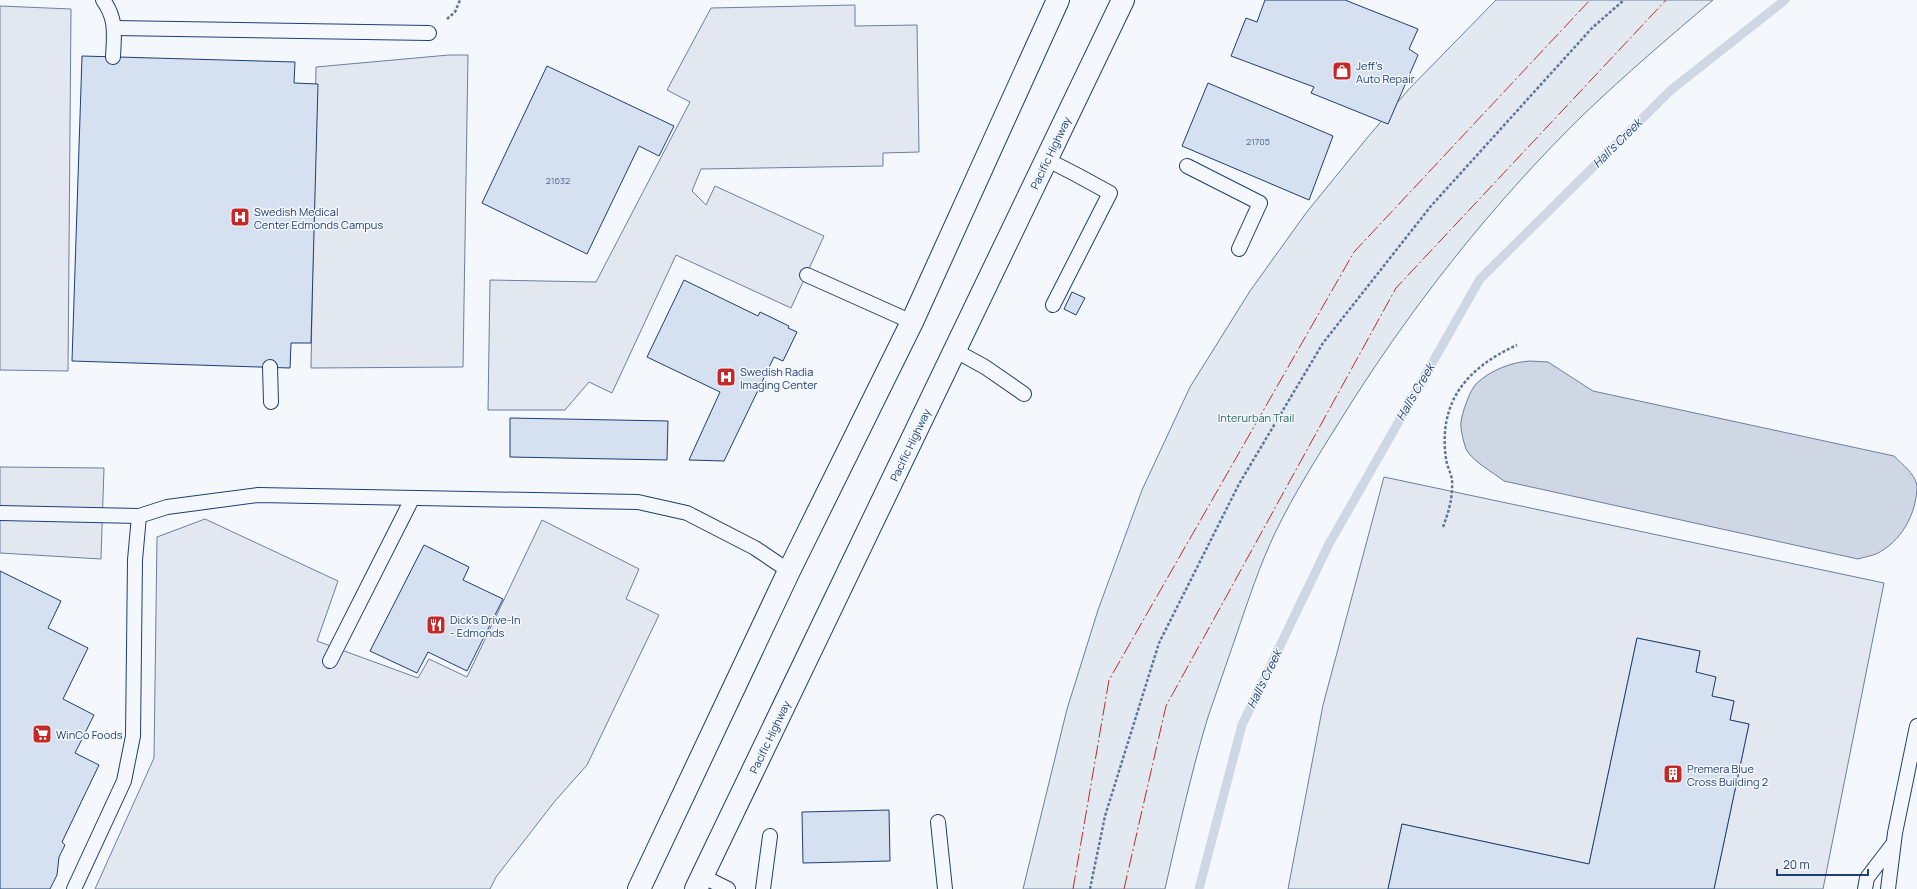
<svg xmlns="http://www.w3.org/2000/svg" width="1917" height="889" font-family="Manrope,sans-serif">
  <rect width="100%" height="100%" fill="#f4f7fb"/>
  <path fill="#e3e9f0" stroke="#687fa3" d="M1496,0H1713C1669,37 1626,74 1584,114C1490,206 1407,312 1338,424C1316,459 1294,494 1276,531C1260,564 1248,601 1236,636C1227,663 1217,690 1208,717C1191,773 1178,832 1165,889H1023L1067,709L1098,610L1142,490L1190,387L1250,291L1306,213L1367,138L1409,89Z"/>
  <g fill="#e3e8f0" stroke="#687fa3">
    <polygon points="855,5 855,26 917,25 919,152 883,153 883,166 701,169 692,191 706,205 715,186 824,236 791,308 676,255 612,393 589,382 565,410 488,410 490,280 596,282 690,102 667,90 711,8"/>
    <polygon points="0,6 71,9 68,371 0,370"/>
    <polygon points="449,55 468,55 463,367 311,368 316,67"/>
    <polygon points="0,467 104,468 101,559 0,553"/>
    <polygon points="1384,477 1884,583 1823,889 1714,889 1749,724 1730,720 1734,701 1712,696 1696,672 1700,651 1637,638 1589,864 1402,824 1388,889 1288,889 1323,705"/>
    <polygon points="205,519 338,581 317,641 418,678 429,659 467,677 542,520 639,569 626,599 659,615 587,765 555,801 496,877 490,889 95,889 154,758 157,537"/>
  </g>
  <path fill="#cfd7e4" stroke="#687fa3" d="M1530,361L1548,362L1593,391L1894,456C1902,464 1914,473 1917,485C1917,514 1901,542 1876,554C1871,556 1864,557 1858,559L1504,481C1494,473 1472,461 1466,449C1464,443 1460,429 1461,422C1462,413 1470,389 1477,383C1491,370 1512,362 1530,361Z"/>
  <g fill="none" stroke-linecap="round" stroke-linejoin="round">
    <polyline stroke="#cfd7e4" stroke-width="9" points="1199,889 1242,725 1329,544 1480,279 1671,90 1785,0"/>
  </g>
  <g fill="#d5e0f0" stroke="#1d3f73">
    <polygon points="1265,0 1345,0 1418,29 1409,49 1418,55 1388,124 1311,93 1314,87 1231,56 1246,18 1257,22"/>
    <polygon points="82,56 295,62 294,83 318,84 311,343 291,343 290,368 72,361"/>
    <polygon points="547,66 674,126 659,156 639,146 587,254 482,203"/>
    <polygon points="1208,83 1333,136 1309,200 1182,146"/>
    <polygon points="684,280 758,316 760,312 789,326 788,328 797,332 783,361 774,357 724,461 689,460 720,392 647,357"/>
    <polygon points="1072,292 1085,298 1076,315 1064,309"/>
    <polygon points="510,418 668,421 667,460 510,457"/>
    <polygon points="424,545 469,567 463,580 503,599 467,671 428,652 417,673 370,651"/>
    <polygon points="0,571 61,601 48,628 88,648 63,699 94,715 75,753 99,765 62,842 65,845 59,857 57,875 50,889 0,889"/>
    <polygon points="1637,638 1700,651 1696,672 1716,677 1712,696 1734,701 1730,720 1749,724 1714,889 1388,889 1402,824 1589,864"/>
    <polygon points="889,810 890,861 803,863 802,812"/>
  </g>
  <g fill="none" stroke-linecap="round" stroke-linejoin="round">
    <defs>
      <g id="service">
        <path d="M103,0C117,19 114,35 113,57"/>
        <polyline points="114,28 429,33"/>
        <polyline points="1046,159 1077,175 1110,193 1053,305"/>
        <polyline points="1187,166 1260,203 1239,249"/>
        <polyline points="807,275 912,322"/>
        <polyline points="954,350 985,367 1024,394"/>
        <polyline points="270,367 271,402"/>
        <polyline points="0,513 139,516"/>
        <polyline points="330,661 412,499"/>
        <polyline points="938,822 945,889"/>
        <polyline points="702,876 728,889"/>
        <polyline points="74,889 124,781 133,736 135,560 139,516 167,507 258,495 638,502 687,513 755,548 789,571"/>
        <polyline points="763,889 770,836"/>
        <polyline points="1865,889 1867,878 1893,844"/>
        <polyline points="1888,889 1895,833 1917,726"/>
      </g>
      <g id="trunk">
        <polyline points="639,889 789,571 912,322 1058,0"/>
        <path id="s1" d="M696,889L1123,0"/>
      </g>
    </defs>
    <use href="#service" stroke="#1d3f73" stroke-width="16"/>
    <use href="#trunk" stroke="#1d3f73" stroke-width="24"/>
    <g stroke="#5e769c" stroke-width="2.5" stroke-dasharray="3 2" stroke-linecap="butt">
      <polyline points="447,19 455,12 460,0"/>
      <path d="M1443,527C1449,511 1453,497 1452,480C1451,473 1447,466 1446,459C1438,401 1467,368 1517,345"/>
      <polyline points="1090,889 1105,816 1159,643 1239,484 1323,343 1431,206 1592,28 1624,0"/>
    </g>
    <use href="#service" stroke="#f4f7fb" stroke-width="14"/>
    <use href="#trunk" stroke="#f4f7fb" stroke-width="22"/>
    <g stroke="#c62828" stroke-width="1" stroke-dasharray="14 3 2 3" stroke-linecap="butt">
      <polyline points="1073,889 1109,680 1354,252 1590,0"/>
      <polyline points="1124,889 1166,706 1396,288 1666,0"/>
    </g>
  </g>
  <defs>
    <symbol id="shop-square" viewBox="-11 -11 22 22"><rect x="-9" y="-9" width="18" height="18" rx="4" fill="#c62828" stroke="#f4f7fb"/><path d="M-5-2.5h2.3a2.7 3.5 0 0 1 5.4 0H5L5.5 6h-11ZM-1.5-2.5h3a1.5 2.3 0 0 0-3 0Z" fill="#fff"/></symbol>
    <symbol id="hospital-square" viewBox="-11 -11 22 22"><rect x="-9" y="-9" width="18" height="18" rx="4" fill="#c62828" stroke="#f4f7fb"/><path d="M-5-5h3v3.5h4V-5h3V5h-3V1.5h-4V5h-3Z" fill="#fff"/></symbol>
    <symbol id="restaurant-square" viewBox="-11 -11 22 22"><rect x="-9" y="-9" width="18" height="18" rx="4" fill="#c62828" stroke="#f4f7fb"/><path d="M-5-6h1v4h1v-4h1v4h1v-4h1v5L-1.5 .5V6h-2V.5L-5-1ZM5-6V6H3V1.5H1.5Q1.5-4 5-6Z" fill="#fff"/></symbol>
    <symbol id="supermarket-square" viewBox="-11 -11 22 22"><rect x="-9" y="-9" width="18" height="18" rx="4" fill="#c62828" stroke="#f4f7fb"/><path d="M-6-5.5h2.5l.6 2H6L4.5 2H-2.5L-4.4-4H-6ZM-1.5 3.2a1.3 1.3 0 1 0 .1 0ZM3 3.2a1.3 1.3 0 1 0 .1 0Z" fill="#fff"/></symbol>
    <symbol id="building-square" viewBox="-11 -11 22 22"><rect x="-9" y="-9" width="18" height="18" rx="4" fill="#c62828" stroke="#f4f7fb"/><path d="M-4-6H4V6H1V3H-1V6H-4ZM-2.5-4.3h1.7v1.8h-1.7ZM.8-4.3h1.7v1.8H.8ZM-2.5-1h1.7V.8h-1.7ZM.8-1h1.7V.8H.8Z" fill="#fff"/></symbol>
  </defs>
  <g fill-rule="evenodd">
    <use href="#shop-square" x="1331" y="60" width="22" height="22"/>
    <use href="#hospital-square" x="229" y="206" width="22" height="22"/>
    <use href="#hospital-square" x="715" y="366" width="22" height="22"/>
    <use href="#restaurant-square" x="425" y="614" width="22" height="22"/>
    <use href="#supermarket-square" x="31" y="723" width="22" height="22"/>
    <use href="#building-square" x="1662" y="763" width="22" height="22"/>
  </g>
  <g text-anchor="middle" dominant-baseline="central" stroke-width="3" stroke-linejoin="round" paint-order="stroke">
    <g font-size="9" fill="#4b6792">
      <text x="1258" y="141">21705</text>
      <text x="558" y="180">21632</text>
    </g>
    <g font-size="11" fill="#1d3f73" stroke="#f4f7fb" text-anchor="start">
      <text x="1356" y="65">Jeff’s<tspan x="1356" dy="13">Auto Repair</tspan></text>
      <text x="254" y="211">Swedish Medical<tspan x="254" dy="13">Center Edmonds Campus</tspan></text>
      <text x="740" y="371">Swedish Radia<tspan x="740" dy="13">Imaging Center</tspan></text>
      <text x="450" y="619">Dick's Drive-In<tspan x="450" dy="13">- Edmonds</tspan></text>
      <text x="56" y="734">WinCo Foods</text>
      <text x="1687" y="768">Premera Blue<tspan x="1687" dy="13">Cross Building 2</tspan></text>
    </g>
    <g font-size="11" fill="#1d3f73" stroke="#f4f7fb">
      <text stroke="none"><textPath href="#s1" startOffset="817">Pacific Highway</textPath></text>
      <text stroke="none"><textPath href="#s1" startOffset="493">Pacific Highway</textPath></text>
      <text stroke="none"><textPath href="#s1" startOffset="169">Pacific Highway</textPath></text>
    </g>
    <g font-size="11" fill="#2c6c60" stroke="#f4f7fb">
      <text x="1256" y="417">Interurban Trail</text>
    </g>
    <g font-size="12" font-style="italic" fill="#1d3f73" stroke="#f4f7fb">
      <text transform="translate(1617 143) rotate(-45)">Hall's Creek</text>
      <text transform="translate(1415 392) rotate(-60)">Hall's Creek</text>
      <text transform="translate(1264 679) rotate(-64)">Hall's Creek</text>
    </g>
  </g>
  <path d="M1777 869v6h91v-6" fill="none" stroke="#1d3f73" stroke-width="2"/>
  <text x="1783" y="869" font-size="12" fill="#1d3f73" stroke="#f4f7fb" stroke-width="3" paint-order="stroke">20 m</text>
</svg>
